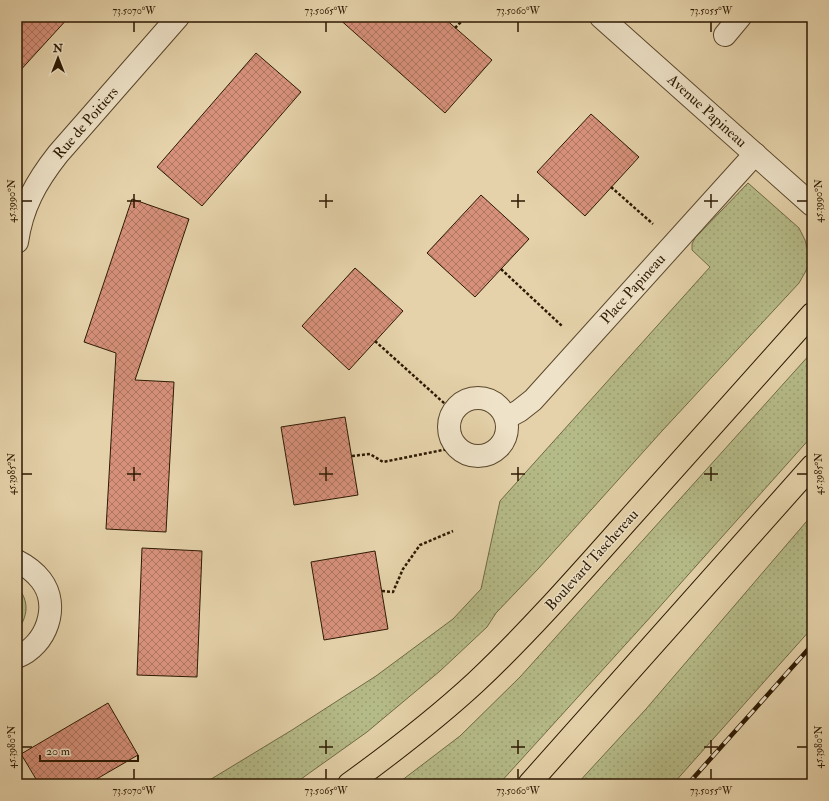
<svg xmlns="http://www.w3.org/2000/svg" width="829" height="801" font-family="'IM FELL Double Pica',serif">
  <defs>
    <pattern id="grass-dots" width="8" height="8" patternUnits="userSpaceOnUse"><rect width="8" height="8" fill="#b5bb88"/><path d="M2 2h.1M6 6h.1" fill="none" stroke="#9ca074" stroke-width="1.8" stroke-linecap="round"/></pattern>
    <pattern id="building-cross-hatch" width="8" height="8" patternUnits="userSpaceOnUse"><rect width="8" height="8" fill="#d7917b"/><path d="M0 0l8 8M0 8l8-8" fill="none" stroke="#af7663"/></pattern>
  </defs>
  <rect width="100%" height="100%" fill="#e5d2aa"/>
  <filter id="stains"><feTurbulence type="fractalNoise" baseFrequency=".005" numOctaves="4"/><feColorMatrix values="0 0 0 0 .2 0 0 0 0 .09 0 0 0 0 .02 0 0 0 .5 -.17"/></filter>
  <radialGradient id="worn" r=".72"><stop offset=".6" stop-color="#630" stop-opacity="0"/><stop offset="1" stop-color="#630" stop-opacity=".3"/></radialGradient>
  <g fill="url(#grass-dots)" stroke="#706a45">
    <polygon points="748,183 799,228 805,240 809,255 807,269 799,283 662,431 538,569 496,613 487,627 440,671 367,732 294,784 203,784 292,730 376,676 453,619 481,589 500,501 710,267 692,250 692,244 695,238"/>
    <polygon points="812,352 812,436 655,612 499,784 397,784 460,736 520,677"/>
    <polygon points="812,515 812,628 673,784 577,784 646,709"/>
    <path d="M17,587C30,600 28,618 17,630Z"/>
  </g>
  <g fill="url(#building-cross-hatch)" stroke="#2c1902">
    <polygon points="17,17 69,17 17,74"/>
    <polygon points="337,17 443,17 492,60 445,113"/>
    <polygon points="256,53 301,92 202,206 157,167"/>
    <polygon points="591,114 639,157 585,216 537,172"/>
    <polygon points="481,195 529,239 475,297 427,253"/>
    <polygon points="132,199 189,219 135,380 174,382 166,532 106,529 116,353 84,342"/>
    <polygon points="355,268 403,311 349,370 302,326"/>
    <polygon points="345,417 358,495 294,505 281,427"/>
    <polygon points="142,548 202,551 197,677 137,675"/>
    <polygon points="375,551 388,629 324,640 311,562"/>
    <polygon points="108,703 138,755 88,784 39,784 21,754"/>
  </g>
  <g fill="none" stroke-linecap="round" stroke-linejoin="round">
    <defs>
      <g id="minor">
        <polyline points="601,17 812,205"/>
        <polyline points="725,35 740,17"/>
        <path d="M17,242C22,207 36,182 58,154L178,17"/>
        <circle cx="478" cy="427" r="29"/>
        <polyline points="506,418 519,411 533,400 755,154"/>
        <path d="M17,561C27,566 34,571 41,580C61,606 46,646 17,657"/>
      </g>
      <g id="major">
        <path d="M349,784C393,752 436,719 476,682C530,631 579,575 628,520C690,451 751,382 812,314"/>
        <polyline points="529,784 812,466"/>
      </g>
    </defs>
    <use href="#minor" stroke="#5a472c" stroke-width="24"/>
    <use href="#major" stroke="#2c1902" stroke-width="24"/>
    <g stroke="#2c1902" stroke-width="2.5" stroke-dasharray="3 2" stroke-linecap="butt">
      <polyline points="455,28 466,17"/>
      <polyline points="611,187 653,224"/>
      <polyline points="501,269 562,326"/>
      <polyline points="375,341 454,412"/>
      <polyline points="352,456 370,454 383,462 458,447"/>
      <polyline points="382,591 393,592 403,569 420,545 453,531"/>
    </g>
    <use href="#minor" stroke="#eee2c8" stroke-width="22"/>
    <use href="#major" stroke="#e5d2aa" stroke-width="22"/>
    <defs>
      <polyline id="rail" points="688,784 812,645"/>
    </defs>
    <use href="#rail" stroke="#2c1902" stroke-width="4.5"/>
    <use href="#rail" stroke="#eee2c8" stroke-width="3" stroke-dasharray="9" stroke-linecap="butt"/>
  </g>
  <path fill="none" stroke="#2c1902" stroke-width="1.5" d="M134,22V32M326,22V32M518,22V32M711,22V32M134,194V208M326,194V208M518,194V208M711,194V208M22,201H32M127,201H141M319,201H333M511,201H525M704,201H718M797,201H807M134,467V481M326,467V481M518,467V481M711,467V481M22,474H32M127,474H141M319,474H333M511,474H525M704,474H718M797,474H807M326,740V754M518,740V754M711,740V754M22,747H32M319,747H333M511,747H525M704,747H718M797,747H807M134,769V779M326,769V779M518,769V779M711,769V779"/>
  <g text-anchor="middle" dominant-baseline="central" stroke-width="3" stroke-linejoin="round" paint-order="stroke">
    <g font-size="15" fill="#2c1902" stroke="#eee2c8">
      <text transform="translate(707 111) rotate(42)">Avenue Papineau</text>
      <text transform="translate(86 123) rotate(-49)">Rue de Poitiers</text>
      <text transform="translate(633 289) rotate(-48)">Place Papineau</text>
      <text transform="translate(592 560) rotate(-48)">Boulevard Taschereau</text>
    </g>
  </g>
  <rect width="829" height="801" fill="none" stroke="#e5d2aa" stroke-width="44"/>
  <g transform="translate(58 58)" stroke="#eee2c8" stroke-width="3" paint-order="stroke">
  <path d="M0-3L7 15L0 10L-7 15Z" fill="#2c1902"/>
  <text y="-6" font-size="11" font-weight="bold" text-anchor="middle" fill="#2c1902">N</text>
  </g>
  <path d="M40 755v6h98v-6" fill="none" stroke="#2c1902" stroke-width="2"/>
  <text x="46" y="755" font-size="12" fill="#2c1902" stroke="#eee2c8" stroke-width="3" paint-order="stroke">20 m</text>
  <rect x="22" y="22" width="785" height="757" fill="none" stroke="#2c1902" stroke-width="1.5"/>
  <g font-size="10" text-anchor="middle" fill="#2c1902">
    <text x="134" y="14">73.5070°W</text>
    <text x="326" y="14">73.5065°W</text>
    <text x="518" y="14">73.5060°W</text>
    <text x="711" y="14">73.5055°W</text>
    <text transform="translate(11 201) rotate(-90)" y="4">45.3990°N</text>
    <text transform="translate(818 201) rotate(-90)" y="4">45.3990°N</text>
    <text transform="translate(11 474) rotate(-90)" y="4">45.3985°N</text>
    <text transform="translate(818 474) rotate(-90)" y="4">45.3985°N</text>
    <text transform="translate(11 747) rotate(-90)" y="4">45.3980°N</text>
    <text transform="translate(818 747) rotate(-90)" y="4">45.3980°N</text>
    <text x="134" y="794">73.5070°W</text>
    <text x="326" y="794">73.5065°W</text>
    <text x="518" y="794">73.5060°W</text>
    <text x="711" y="794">73.5055°W</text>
  </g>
  <rect width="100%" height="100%" filter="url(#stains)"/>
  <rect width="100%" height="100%" fill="url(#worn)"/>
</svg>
